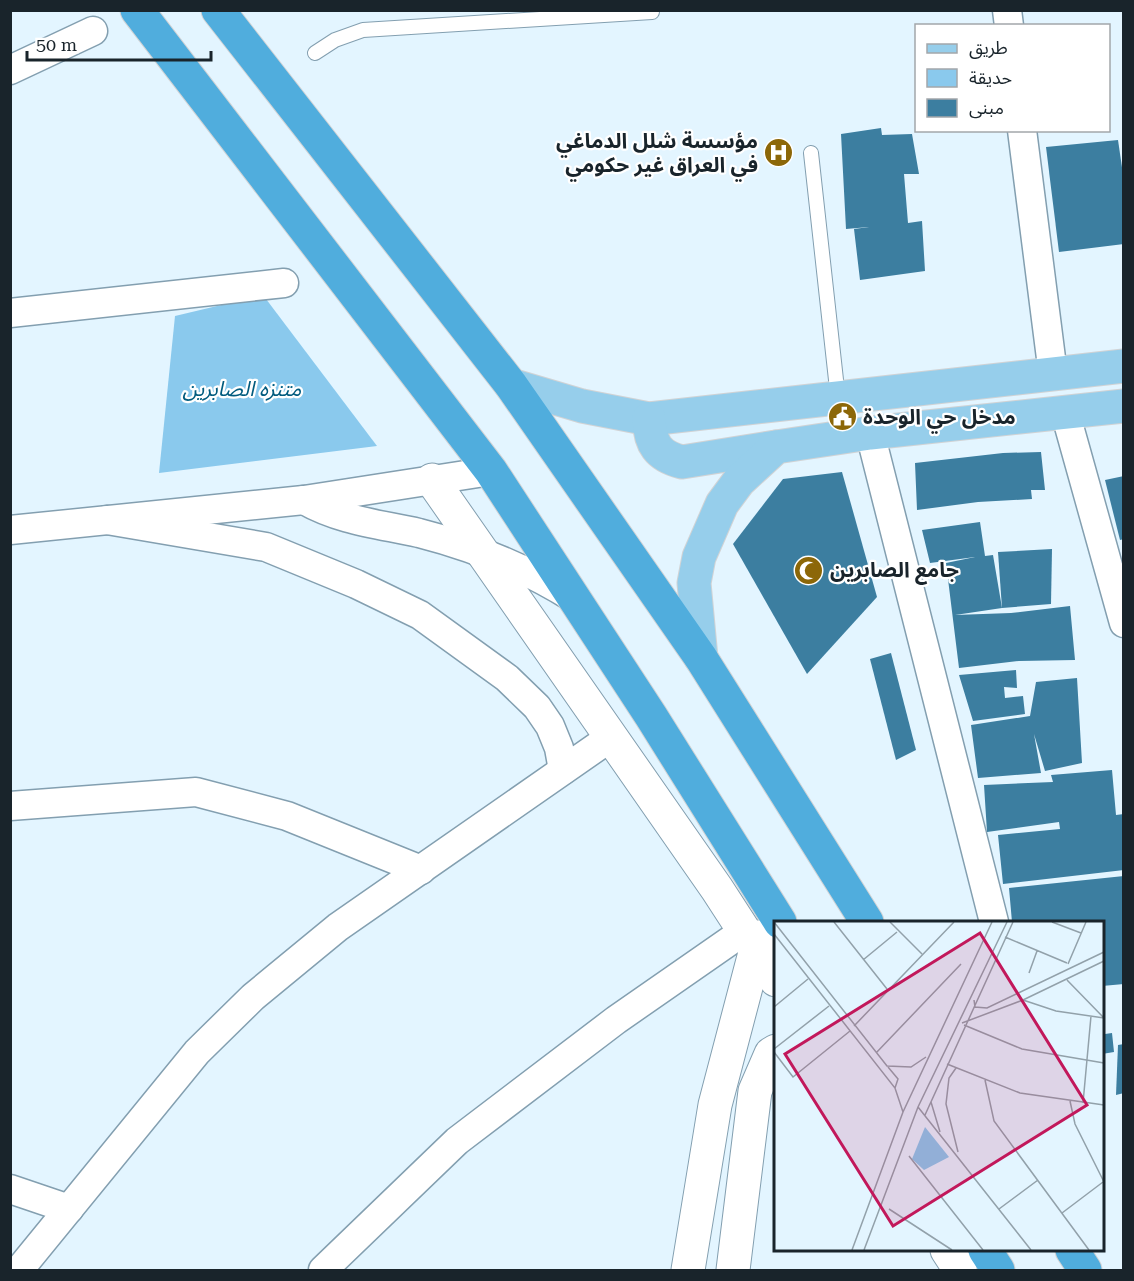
<svg xmlns="http://www.w3.org/2000/svg" width="1134" height="1281" font-family="'Roboto Serif','Noto Sans Arabic',serif">
  <rect width="100%" height="100%" fill="#e3f5ff"/>
  <polygon fill="#8ac9ed" points="263,295 377,446 159,473 175,316"/>
  <g fill="#3c7ea0">
    <polygon points="881,128 882,135 912,134 919,174 904,174 908,223 922,221 925,271 860,280 854,229 869,227 846,229 841,134"/>
    <polygon points="1118,140 1124,181 1124,244 1059,252 1046,147"/>
    <polygon points="1041,452 1045,490 1031,490 1032,499 978,502 917,510 915,463 1003,453"/>
    <polygon points="842,472 877,597 807,674 733,544 783,479"/>
    <polygon points="1124,476 1124,539 1120,540 1105,480"/>
    <polygon points="980,522 985,556 993,555 1002,608 955,615 1011,613 1070,606 1075,660 1019,661 959,668 946,563 975,557 930,563 922,530"/>
    <polygon points="1052,549 1051,604 1002,608 998,552"/>
    <polygon points="891,653 916,750 896,760 870,659"/>
    <polygon points="1016,670 1017,688 1004,687 1005,698 1023,696 1025,714 973,721 959,675"/>
    <polygon points="1077,678 1082,763 1045,771 1034,734 1041,773 978,778 971,725 1030,716 1036,682"/>
    <polygon points="1112,770 1116,815 1124,814 1124,870 1003,884 998,835 1060,829 1059,822 987,832 984,785 1053,782 1051,775"/>
    <polygon points="1124,876 1124,984 1102,986 1102,922 1012,922 1009,888"/>
    <polygon points="1102,1005 1105,1034 1112,1033 1114,1052 1102,1054"/>
    <polygon points="1124,1044 1124,1093 1116,1095 1118,1045"/>
  </g>
  <g fill="none" stroke-linecap="round" stroke-linejoin="round">
    <defs>
      <g id="lane">
        <polyline points="315,53 335,40 363,30 652,12"/>
        <polyline points="811,153 838,398"/>
      </g>
      <g id="street">
        <polyline points="1007,10 1009,26"/>
        <polyline points="10,70 93,31"/>
        <polyline points="1022,130 1053,374"/>
        <polyline points="10,313 284,283"/>
        <polyline points="1065,412 1124,623"/>
        <polyline points="870,433 994,922"/>
        <path d="M304,500C341,521 379,524 419,533C474,547 524,567 572,597"/>
        <polyline points="107,520 266,547 356,584 420,615 507,678 537,707 550,726 559,748 563,770"/>
        <polyline points="10,530 304,500 491,471"/>
        <polyline points="10,806 196,792 287,816 421,870"/>
        <polyline points="10,1189 69,1209"/>
        <polyline points="19,1270 197,1052 253,997 338,927 611,737"/>
        <polyline points="323,1270 457,1141 616,1020 744,931"/>
      </g>
      <g id="secondary">
        <polyline points="432,480 717,889 776,980"/>
        <polyline points="947,1250 960,1270"/>
        <polyline points="688,1270 715,1105 756,949 757,937"/>
        <polyline points="733,1270 755,1091 771,1054 776,1051"/>
      </g>
      <g id="primary">
        <polyline points="511,385 582,406 649,419 1124,366"/>
        <path d="M649,419C650,444 658,456 682,462L776,447"/>
        <polyline points="701,658 694,583 699,557 722,504 739,481 776,447 870,433 1124,406"/>
      </g>
      <g id="highway">
        <polyline points="137,10 491,471 651,716 780,922"/>
        <polyline points="218,10 511,385 701,658 867,922"/>
        <polyline points="985,1250 998,1270"/>
        <polyline points="1072,1250 1085,1270"/>
      </g>
    </defs>
    <use href="#lane" stroke="#839fb0" stroke-width="16"/>
    <use href="#street" stroke="#839fb0" stroke-width="31"/>
    <use href="#secondary" stroke="#839fb0" stroke-width="35"/>
    <use href="#primary" stroke="#d1d3d5" stroke-width="35"/>
    <use href="#highway" stroke="#d1d3d5" stroke-width="35"/>
    <use href="#lane" stroke="#fff" stroke-width="14"/>
    <use href="#street" stroke="#fff" stroke-width="28"/>
    <use href="#secondary" stroke="#fff" stroke-width="33"/>
    <use href="#primary" stroke="#96ceeb" stroke-width="33"/>
    <use href="#highway" stroke="#50addd" stroke-width="33"/>
  </g>
  <defs>
    <symbol id="hospital-disc" viewBox="-11 -11 22 22"><circle r="9.5" fill="#8c6708" stroke="#fff"/><path d="M-5-5h3v3.5h4V-5h3V5h-3V1.5h-4V5h-3Z" fill="#fff"/></symbol>
    <symbol id="civic-disc" viewBox="-11 -11 22 22"><circle r="9.5" fill="#8c6708" stroke="#fff"/><path d="M-.6-6.5H3V-4.5H.6V-3L4-1V1h2V6H-6V1h2V-1L-.6-3ZM-1.2 2.5V6h2.4V2.5Z" fill="#fff"/></symbol>
    <symbol id="mosque-disc" viewBox="-11 -11 22 22"><circle r="9.5" fill="#8c6708" stroke="#fff"/><path d="M3.5-4.9A6 6 0 1 0 3.5 4.9A5 5 0 1 1 3.5-4.9Z" fill="#fff"/></symbol>
  </defs>
  <g fill-rule="evenodd">
    <use href="#hospital-disc" x="762" y="136" width="33" height="33"/>
    <use href="#civic-disc" x="826" y="400" width="33" height="33"/>
    <use href="#mosque-disc" x="792" y="554" width="33" height="33"/>
  </g>
  <g text-anchor="middle" dominant-baseline="central" stroke-width="4.5" stroke-linejoin="round" paint-order="stroke">
    <g font-size="21" font-weight="bold" fill="#19242b" stroke="#fff" text-anchor="start">
      <text x="758" y="141" text-anchor="end">مؤسسة شلل الدماغي<tspan x="758" dy="24">في العراق غير حكومي</tspan></text>
      <text x="863" y="417">مدخل حي الوحدة</text>
      <text x="830" y="570">جامع الصابرين</text>
    </g>
    <g font-size="21" font-style="italic" fill="#015b7e" stroke="#fff">
      <text x="242" y="389">متنزه الصابرين</text>
    </g>
  </g>
  <g transform="translate(774 921)">
    <rect width="330" height="330" fill="#e3f5ff"/>
    <path d="M151,206L175,236L150,249L138,238Z" fill="#8ac9ed"/>
    <path fill="none" stroke="#92a1aa" stroke-width="1.5" d="M0,1L113,145L137,146L152,136M60,1L113,68M116,1L148,33M278,1L307,12M0,13L121,167L129,191M231,16L293,42M89,39L123,11M294,43L312,1M255,52L263,30M293,59L330,97M200,79L201,86L213,87L330,31M249,79L282,90L330,97M0,86L34,58M188,102L249,79L330,40M190,104L248,128L330,142M80,105L180,1M0,128L55,85M0,131L19,156L76,110M102,132L187,43M173,143L246,172L330,184M114,146L124,158L121,167M182,147L175,157L172,183L184,231M211,159L220,200L315,329M296,180L301,203L330,261M157,181L166,211M309,182L317,95M144,186L257,329M151,194L239,1M135,235L209,329M115,288L178,329M225,288L264,259M288,292L329,261M78,329L129,191L218,1M90,329L144,186L233,1"/>
    <path fill="#c2185b" fill-opacity="0.15" stroke="#c2185b" stroke-width="3" d="M206,12L313,184L119,305L11,133Z"/>
    <rect width="330" height="330" fill="none" stroke="#19242b" stroke-width="3"/>
  </g>
  <rect width="1134" height="1281" fill="none" stroke="#19242b" stroke-width="24"/>
  <rect x="915" y="24" width="195" height="108" fill="#ffffff" stroke="#a3a7aa" stroke-width="1.5"/>
  <rect x="927" y="44" width="30" height="9" fill="#96ceeb" stroke="#a3a7aa" stroke-width="1.5"/>
  <text x="969" y="54" font-size="18" fill="#19242b">طريق</text>
  <rect x="927" y="69" width="30" height="18" fill="#8ac9ed" stroke="#a3a7aa" stroke-width="1.5"/>
  <text x="969" y="84" font-size="18" fill="#19242b">حديقة</text>
  <rect x="927" y="99" width="30" height="18" fill="#3c7ea0" stroke="#a3a7aa" stroke-width="1.5"/>
  <text x="969" y="114" font-size="18" fill="#19242b">مبنى</text>
  <path d="M27 51v9h184v-9" fill="none" stroke="#19242b" stroke-width="3"/>
  <text x="36" y="51" font-size="18" fill="#19242b" stroke="#ffffff" stroke-width="4.5" paint-order="stroke">50 m</text>
</svg>
